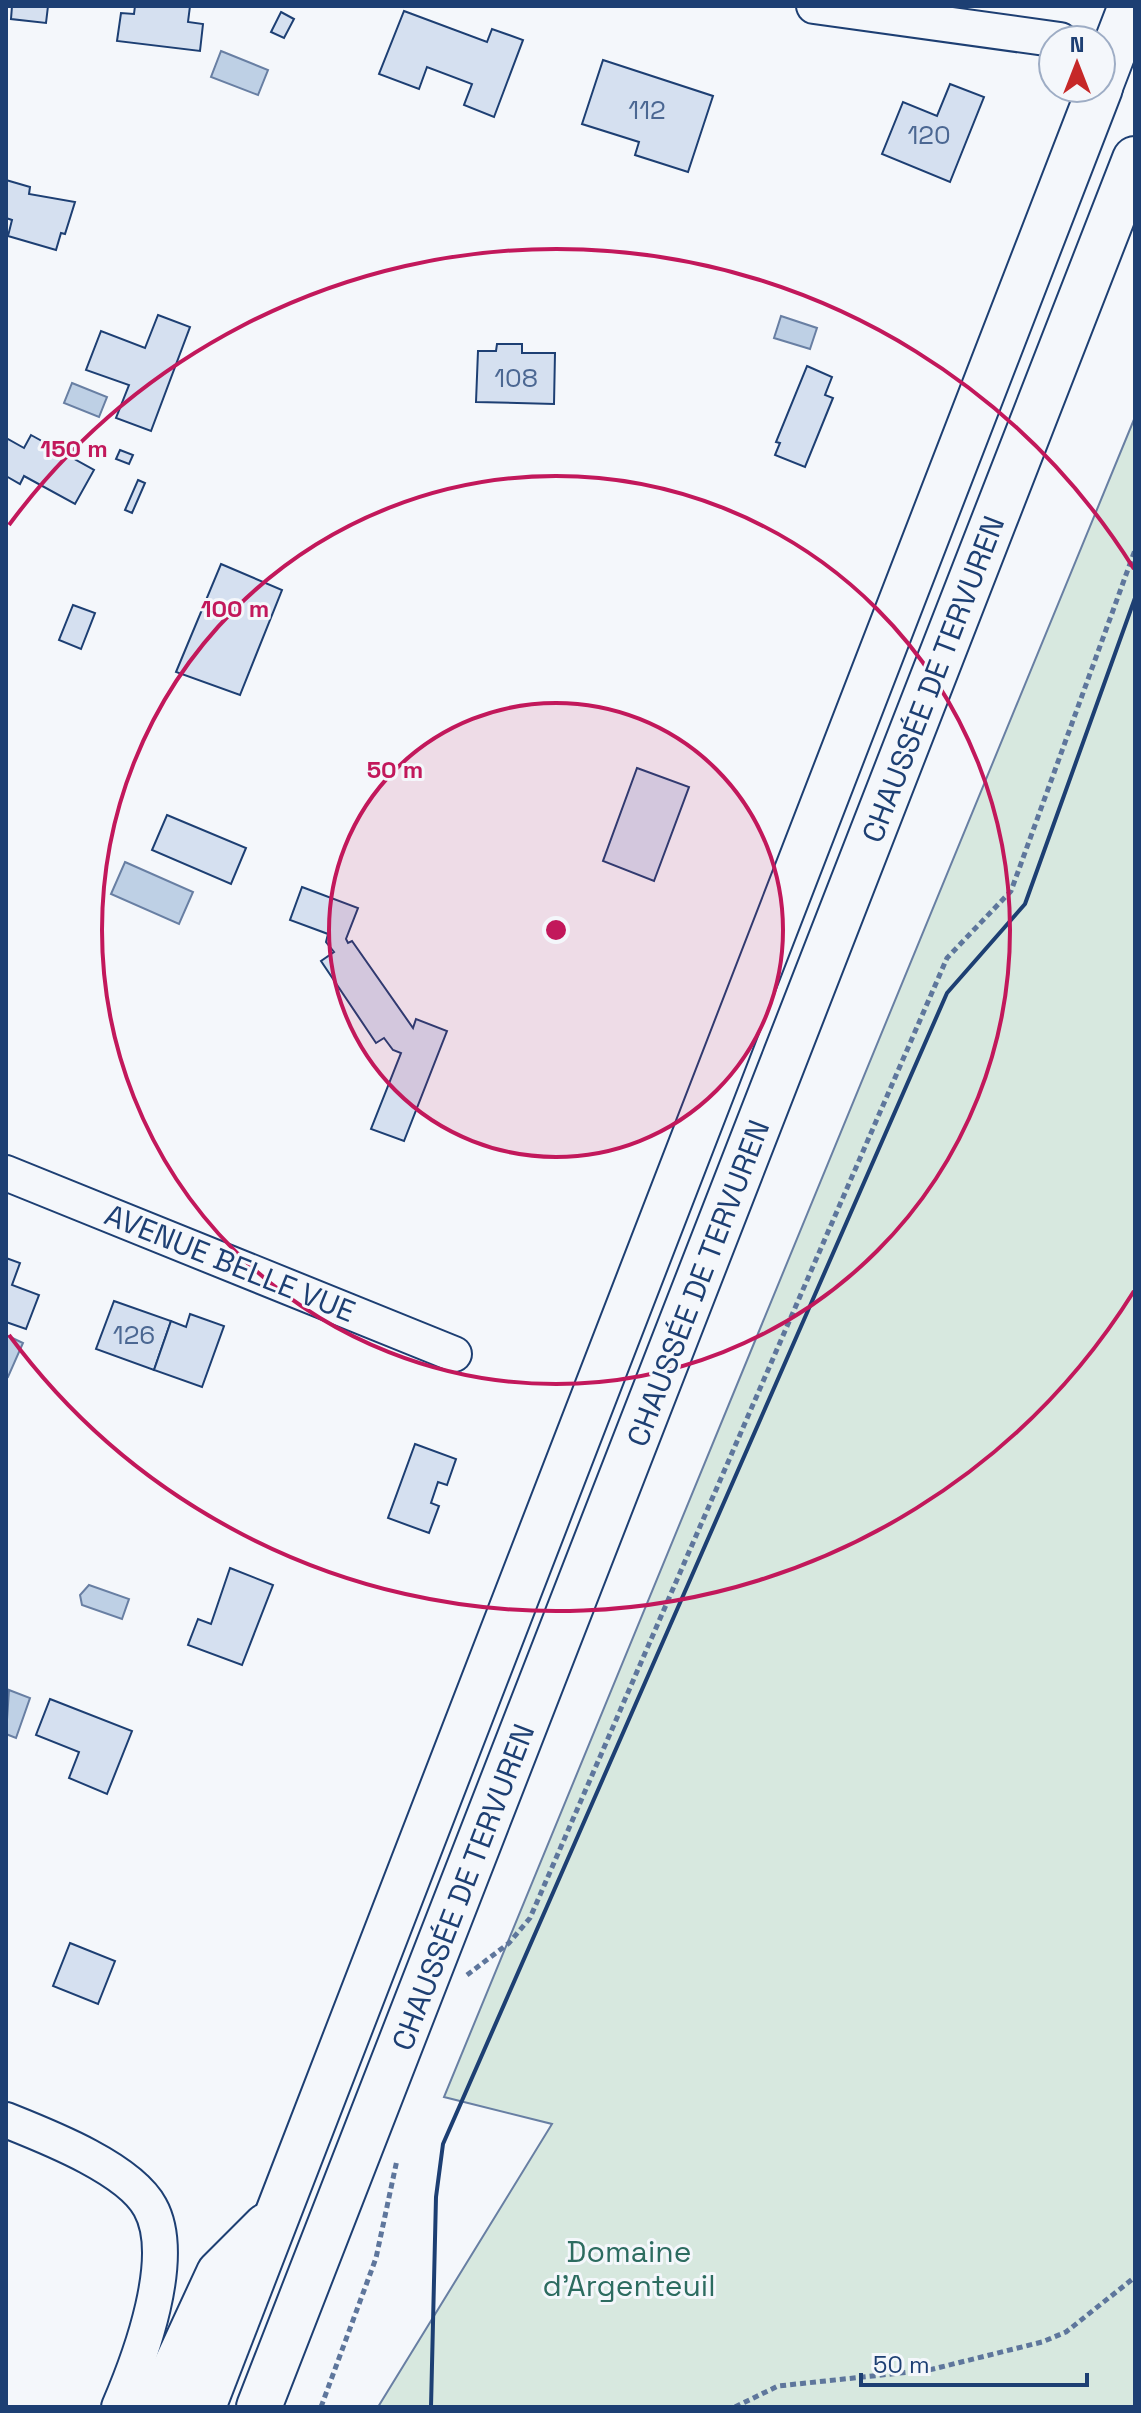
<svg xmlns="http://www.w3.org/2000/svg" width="1141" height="2413" font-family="'Space Grotesk',sans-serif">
  <rect width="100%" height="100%" fill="#f4f7fb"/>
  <polygon fill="#d7e8df" stroke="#687fa3" stroke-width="2" points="1135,417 1135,2407 378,2407 552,2124 444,2097"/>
  <g fill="#bed0e5" stroke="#687fa3" stroke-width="2">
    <polygon points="221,51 268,70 258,95 211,77"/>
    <polygon points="781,316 817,328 810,349 774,338"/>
    <polygon points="72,383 107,397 99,417 64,403"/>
    <polygon points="125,862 193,892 179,924 111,894"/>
    <polygon points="6,1335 23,1343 8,1377 6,1376"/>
    <polygon points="89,1585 129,1599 122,1619 82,1605 80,1595"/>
    <polygon points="9,1690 30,1698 16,1738 6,1734"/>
  </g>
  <g fill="#d5e0f0" stroke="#1d3f73" stroke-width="2">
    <polygon points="12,6 48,6 46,23 11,19"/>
    <polygon points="135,6 190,6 188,22 203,24 200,51 117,41 121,13 134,14"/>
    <polygon points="404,11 487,42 492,29 523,40 494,117 464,105 472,84 427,67 419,89 379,74"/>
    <polygon points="281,12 294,19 284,38 271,32"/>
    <polygon points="603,60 713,96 688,172 635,155 639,142 582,124"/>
    <polygon points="950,84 984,97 950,182 882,154 903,102 937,116"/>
    <polygon points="6,180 30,187 29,194 75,202 65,234 61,233 56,250 8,236 12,220 6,218"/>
    <polygon points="158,315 190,327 151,431 116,418 129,385 86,370 101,331 145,348"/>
    <polygon points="497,344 522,344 522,353 555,353 554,404 476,402 478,351 496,351"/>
    <polygon points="807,366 832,377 825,395 833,398 805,467 775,455 780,443 776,442"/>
    <polygon points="31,435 94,470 75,504 24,476 20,484 6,476 6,438 24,448"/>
    <polygon points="120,450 133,455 129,464 116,459"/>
    <polygon points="138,480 145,483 132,513 125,510"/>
    <polygon points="221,564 282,590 240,695 176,672"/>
    <polygon points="73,605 95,613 81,649 59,640"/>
    <polygon points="637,768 689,787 654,881 603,861"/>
    <polygon points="167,815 246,848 231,884 152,850"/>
    <polygon points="302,887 358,908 346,939 348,943 352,941 413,1028 416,1019 447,1031 404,1141 371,1129 401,1053 393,1050 384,1038 376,1043 321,961 334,952 326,942 328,934 290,920"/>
    <polygon points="6,1258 20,1263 12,1285 39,1295 26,1329 6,1322"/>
    <polygon points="114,1301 171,1321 154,1370 96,1349"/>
    <polygon points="190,1314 224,1326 202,1387 154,1370 171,1321 186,1327"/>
    <polygon points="415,1444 456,1459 447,1485 438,1482 431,1503 439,1506 429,1533 388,1518"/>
    <polygon points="230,1568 273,1585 242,1665 188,1645 198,1619 211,1624"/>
    <polygon points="50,1699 132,1731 107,1794 69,1778 79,1752 36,1735"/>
    <polygon points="70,1943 115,1961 98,2004 53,1986"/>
  </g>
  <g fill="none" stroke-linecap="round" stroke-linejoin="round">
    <defs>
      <g id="minor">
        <polyline points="814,6 1060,40"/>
        <polyline points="6,1173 454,1354"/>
        <path d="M6,2120C46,2136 129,2168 150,2207C178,2257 140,2358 119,2407"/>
      </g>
      <g id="highway">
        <polyline points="1101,84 1131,6"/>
        <polyline points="157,2407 219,2273 266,2226"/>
        <polyline points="203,2407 1100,88"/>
        <polyline points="259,2407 1135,159"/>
      </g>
    </defs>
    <use href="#minor" stroke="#1d3f73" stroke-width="38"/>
    <use href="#highway" stroke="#1d3f73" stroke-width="48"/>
    <g stroke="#5e769c" stroke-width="5" stroke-dasharray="6 4" stroke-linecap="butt">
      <polyline points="467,1975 509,1943 530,1918 947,958 1011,891 1135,550"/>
      <polyline points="321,2407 376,2258 397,2160"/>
      <polyline points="735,2407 778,2386 929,2370 1042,2342 1066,2332 1135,2277"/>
    </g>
    <use href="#minor" stroke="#f4f7fb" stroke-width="34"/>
    <use href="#highway" stroke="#f4f7fb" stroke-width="44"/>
    <polyline stroke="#1d3f73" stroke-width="4" points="431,2407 436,2197 443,2144 947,993 1025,904 1135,598"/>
  </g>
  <circle cx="556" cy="930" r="227" fill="#c2185b" fill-opacity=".12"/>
  <g fill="none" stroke="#c2185b" stroke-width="4">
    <circle cx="556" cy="930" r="227"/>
    <circle cx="556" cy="930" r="454"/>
    <path d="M1134 1291A681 681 0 0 1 9 1335M9 525A681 681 0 0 1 1134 569"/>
  </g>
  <g text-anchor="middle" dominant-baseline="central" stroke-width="6" stroke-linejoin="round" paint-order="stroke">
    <g font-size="26" fill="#4b6792">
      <text x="647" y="110">112</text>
      <text x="929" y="135">120</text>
      <text x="516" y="378">108</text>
      <text x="134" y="1335">126</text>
    </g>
    <g font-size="30" fill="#1d3f73" stroke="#f4f7fb">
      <text transform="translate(933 679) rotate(-69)">CHAUSSÉE DE TERVUREN</text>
      <text transform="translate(230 1263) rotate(22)">AVENUE BELLE VUE</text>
      <text transform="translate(698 1283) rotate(-69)">CHAUSSÉE DE TERVUREN</text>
      <text transform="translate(463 1887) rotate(-69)">CHAUSSÉE DE TERVUREN</text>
    </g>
    <g font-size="30" fill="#2c6c60" stroke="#f4f7fb">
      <text x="629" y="2251">Domaine<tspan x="629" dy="34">d'Argenteuil</tspan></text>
    </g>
  </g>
  <circle cx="556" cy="930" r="12" fill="#c2185b" stroke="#f4f7fb" stroke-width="4"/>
  <g font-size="24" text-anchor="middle" font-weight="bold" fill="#c2185b" stroke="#f4f7fb" stroke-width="6" stroke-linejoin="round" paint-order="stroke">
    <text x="74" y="457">150 m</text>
    <text x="235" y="617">100 m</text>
    <text x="395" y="778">50 m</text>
  </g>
  <rect width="1141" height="2413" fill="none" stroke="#1d3f73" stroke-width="16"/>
  <g transform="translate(1077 64)"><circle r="38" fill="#f4f7fb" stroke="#9eadc5" stroke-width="2"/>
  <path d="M0-6L14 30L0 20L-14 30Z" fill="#c62828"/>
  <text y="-12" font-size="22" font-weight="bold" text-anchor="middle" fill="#1d3f73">N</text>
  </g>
  <path d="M861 2373v12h226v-12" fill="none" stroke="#1d3f73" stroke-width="4"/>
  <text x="873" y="2373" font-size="24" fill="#1d3f73" stroke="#f4f7fb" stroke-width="6" paint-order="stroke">50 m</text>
</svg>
